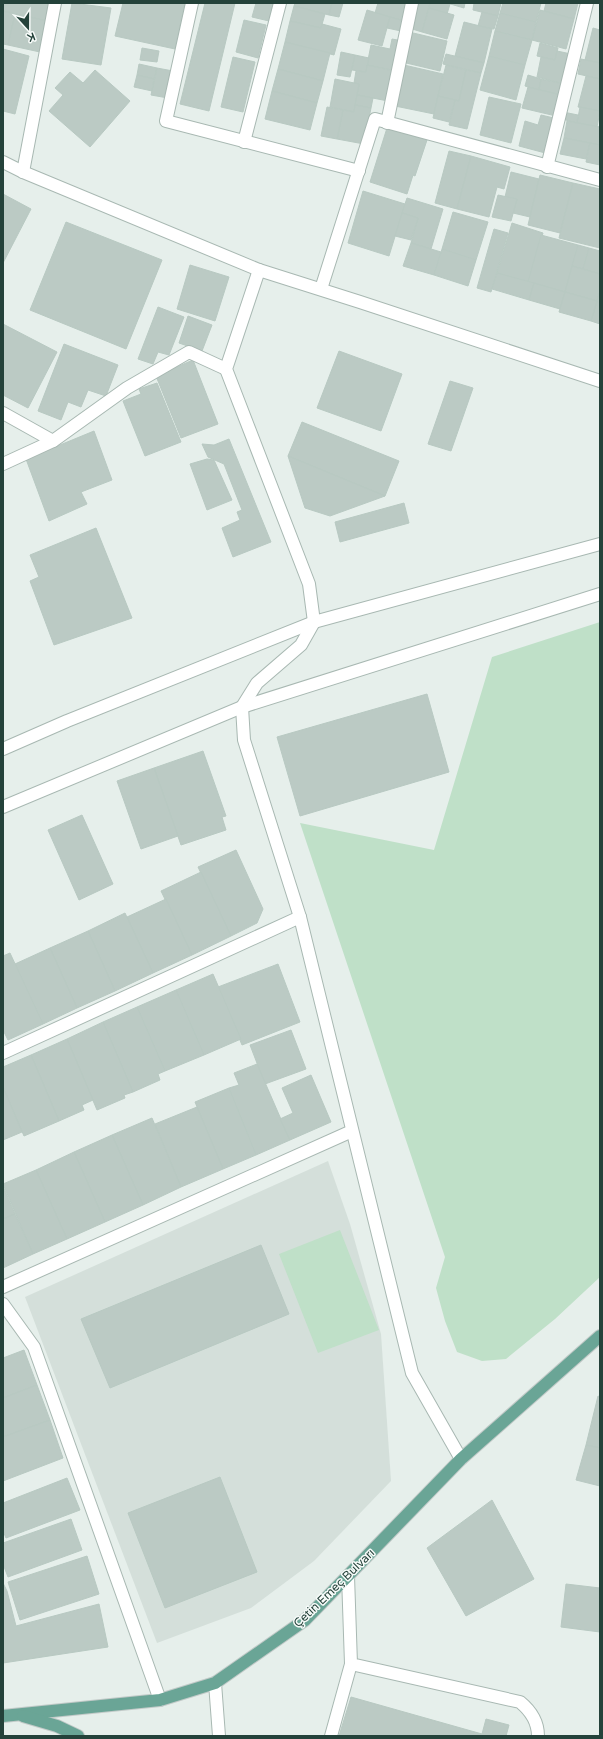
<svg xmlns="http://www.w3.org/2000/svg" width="603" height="1739" font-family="'Varela Round',sans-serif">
  <rect width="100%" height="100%" fill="#e6efeb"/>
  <polygon fill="#d4dfda" points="328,1161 350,1224 381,1334 391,1481 314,1561 251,1608 157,1643 25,1297"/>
  <g fill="#bfe0c8">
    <polygon points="600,622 600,1277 555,1319 506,1359 482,1361 457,1352 445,1321 436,1288 445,1257 300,823 434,850 492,657"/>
    <polygon points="340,1230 379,1330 318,1353 279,1254"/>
  </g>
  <g fill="#bbcac4" stroke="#b8c9c2">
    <polygon points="4,3 51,3 47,21 3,11"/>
    <polygon points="72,3 111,8 101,65 62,59"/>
    <polygon points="123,3 185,3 175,49 115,36"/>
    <polygon points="205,3 235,3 209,111 180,104"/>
    <polygon points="256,3 274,3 269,21 252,17"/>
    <polygon points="295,3 332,3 329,15 294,6"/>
    <polygon points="332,3 343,3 339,17 329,15"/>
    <polygon points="378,3 408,3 404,21 375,13"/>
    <polygon points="416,3 430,3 422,32 409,28"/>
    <polygon points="430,3 450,4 447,14 429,8"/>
    <polygon points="447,3 465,3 464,8"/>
    <polygon points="474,3 501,3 498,16 473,10"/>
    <polygon points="503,3 541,3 536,22 500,13"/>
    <polygon points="546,3 578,3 574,19 544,11"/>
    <polygon points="294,6 325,14 321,28 290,21"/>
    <polygon points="429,8 454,15 447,39 422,32"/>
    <polygon points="367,10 390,17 382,46 358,40"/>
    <polygon points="540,10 574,19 566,49 532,40"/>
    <polygon points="3,11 15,14 8,45 3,44"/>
    <polygon points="482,12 498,16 494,29 478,26"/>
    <polygon points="500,13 536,22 532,40 495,31"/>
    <polygon points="15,14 47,21 40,52 8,45"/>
    <polygon points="390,17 404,21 401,31 387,28"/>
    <polygon points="244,20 266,25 258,58 236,52"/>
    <polygon points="290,21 321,28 322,24 341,29 334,55 285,42"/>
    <polygon points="464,22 492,29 484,63 455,56"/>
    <polygon points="593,28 600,30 600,63 585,60"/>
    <polygon points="495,31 532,40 525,65 489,56"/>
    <polygon points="409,32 447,41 440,71 402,62"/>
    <polygon points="392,39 403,41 397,71 367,65 371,45 390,49"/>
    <polygon points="285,42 330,53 323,81 278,69"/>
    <polygon points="540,43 558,48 555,60 537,56"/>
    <polygon points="142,48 159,51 157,62 140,60"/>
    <polygon points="3,49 29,56 15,114 3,111"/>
    <polygon points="557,51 571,54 564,84 537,77 541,57 555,60"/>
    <polygon points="341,52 355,55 350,77 337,75"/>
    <polygon points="446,54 484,63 481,73 443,64"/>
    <polygon points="355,55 369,58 366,72 352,70"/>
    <polygon points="489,56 525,65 516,100 480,90"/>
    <polygon points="233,57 255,62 243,112 221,107"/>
    <polygon points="581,59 600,63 600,79 578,74"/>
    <polygon points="139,64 157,68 154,79 137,75"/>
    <polygon points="367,65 394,71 388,101 357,95 359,84 354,83 356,71 366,72"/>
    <polygon points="404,65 443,74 434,114 395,106"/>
    <polygon points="446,65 466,70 459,101 438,96"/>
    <polygon points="157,68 173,71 168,98 151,95"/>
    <polygon points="278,69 323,81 317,103 272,91"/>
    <polygon points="95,70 130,101 90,147 49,111 63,95 55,88 70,72 83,83"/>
    <polygon points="466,70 481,73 467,129 449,125 455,100 459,101"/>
    <polygon points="137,75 154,79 152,91 134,87"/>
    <polygon points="528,75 541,79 539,90 525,86"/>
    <polygon points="586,76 600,79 600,111 578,107"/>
    <polygon points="335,79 359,84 354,112 330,107"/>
    <polygon points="541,79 564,84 561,95 539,90"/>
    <polygon points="528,87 561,95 556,116 522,108"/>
    <polygon points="272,91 317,103 310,130 265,119"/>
    <polygon points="357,95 373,98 371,108 355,105"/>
    <polygon points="438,96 455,100 449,122 433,118"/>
    <polygon points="489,97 521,104 511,143 480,135"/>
    <polygon points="355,105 371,108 364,144 337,139 343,110 354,112"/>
    <polygon points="327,107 343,110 337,139 321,136"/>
    <polygon points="580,107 600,111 597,127 577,123"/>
    <polygon points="563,112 578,115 577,123 562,119"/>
    <polygon points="541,115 558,119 549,154 519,146 525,121 538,125"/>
    <polygon points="567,121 600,127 600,145 564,138"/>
    <polygon points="387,128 427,140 415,176 413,175 407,194 370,182"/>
    <polygon points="564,138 590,143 586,159 560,154"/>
    <polygon points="590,143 600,145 600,165 586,162"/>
    <polygon points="449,151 471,156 457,209 435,203"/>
    <polygon points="471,156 510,167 504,189 497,187 489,217 457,209"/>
    <polygon points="511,172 539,179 530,217 513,213 517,199 505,197"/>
    <polygon points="540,175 573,183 560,233 528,225"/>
    <polygon points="573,183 600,189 600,248 559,238"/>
    <polygon points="363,191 405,204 389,256 348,243"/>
    <polygon points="3,194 31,209 3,263"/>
    <polygon points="498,195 517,199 511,221 492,217"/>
    <polygon points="407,198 443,209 431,249 411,243 418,218 402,213"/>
    <polygon points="453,212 488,222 476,260 442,249"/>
    <polygon points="402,213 418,218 411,240 395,236"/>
    <polygon points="66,222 162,260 126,349 30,310"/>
    <polygon points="512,223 543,233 528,282 497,273"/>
    <polygon points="494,229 508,233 491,292 477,288"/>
    <polygon points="541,235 578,245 565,292 528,282"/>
    <polygon points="411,243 441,252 434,275 403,266"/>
    <polygon points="578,245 589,248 583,269 572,266"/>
    <polygon points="589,248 600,251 600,274 583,269"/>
    <polygon points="442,249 476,260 468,286 434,275"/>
    <polygon points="190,265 229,277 215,321 177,309"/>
    <polygon points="572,266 600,274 600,291 597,301 565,292"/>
    <polygon points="497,273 534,283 529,300 492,289"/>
    <polygon points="534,283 565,292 560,309 529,300"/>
    <polygon points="600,291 600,324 591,321"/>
    <polygon points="565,292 597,301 591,321 559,312"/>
    <polygon points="158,307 184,317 169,355 158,352 153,364 138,359"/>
    <polygon points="188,316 212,325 202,351 179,343"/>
    <polygon points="3,324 57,352 28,408 3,395"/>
    <polygon points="64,344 118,365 106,396 88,390 81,407 68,402 61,420 38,411"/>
    <polygon points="339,351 402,374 381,431 317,408"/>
    <polygon points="193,360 218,424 181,438 156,376"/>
    <polygon points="450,381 473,388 451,451 428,444"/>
    <polygon points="157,383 181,442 145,456 123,401 141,394 139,389"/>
    <polygon points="302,422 399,461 385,496 288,456"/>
    <polygon points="94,431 112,480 81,492 87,504 49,521 26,459"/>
    <polygon points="229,439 271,542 233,557 222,528 240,520 237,512 242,510 224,464 208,457 202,444 214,445"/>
    <polygon points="288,456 385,496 330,516 305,508"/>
    <polygon points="207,459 214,460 232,500 207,510 190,464"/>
    <polygon points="404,503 409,523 340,542 335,522"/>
    <polygon points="96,528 132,618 54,645 30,581 39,577 30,555"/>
    <polygon points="427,694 449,772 300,816 277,737"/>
    <polygon points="203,751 226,816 222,817 226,830 181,845 154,768"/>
    <polygon points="154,768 178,836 141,849 117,781"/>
    <polygon points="82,815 113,884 79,900 48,830"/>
    <polygon points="236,850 263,909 257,923 231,936 198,867"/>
    <polygon points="201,872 231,936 192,955 161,891"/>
    <polygon points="166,899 192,955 153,973 127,917"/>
    <polygon points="125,913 153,973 115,991 88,931"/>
    <polygon points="88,931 115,991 77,1008 50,948"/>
    <polygon points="50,948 77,1008 43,1024 15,964"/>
    <polygon points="10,953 43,1024 8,1040 3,1030 3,956"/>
    <polygon points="278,964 300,1022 242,1045 218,987"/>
    <polygon points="213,974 241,1039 204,1055 176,990"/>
    <polygon points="176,990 204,1055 165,1071 137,1007"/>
    <polygon points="137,1007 165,1071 158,1074 160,1080 133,1092 103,1022"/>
    <polygon points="103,1022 133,1092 124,1095 125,1098 97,1110 67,1039"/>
    <polygon points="291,1030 306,1069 265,1084 250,1045"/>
    <polygon points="67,1039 93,1100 82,1105 84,1110 59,1121 31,1055"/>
    <polygon points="31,1055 59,1121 24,1136 3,1087 3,1067"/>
    <polygon points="257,1064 290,1140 256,1155 229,1088 239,1085 234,1073"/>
    <polygon points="311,1075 331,1122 290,1140 280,1119 293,1113 282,1088"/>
    <polygon points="3,1087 22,1132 3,1140"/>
    <polygon points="229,1088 256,1155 223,1169 195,1102"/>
    <polygon points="197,1107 223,1169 181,1187 155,1124"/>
    <polygon points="152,1118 181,1187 143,1205 112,1135"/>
    <polygon points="112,1135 143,1205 105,1222 74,1152"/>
    <polygon points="74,1152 105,1222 67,1239 36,1170"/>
    <polygon points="36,1170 67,1239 33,1254 3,1184"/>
    <polygon points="3,1186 15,1214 3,1219"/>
    <polygon points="15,1214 33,1254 3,1268 3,1219"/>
    <polygon points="261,1245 289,1314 110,1388 81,1319"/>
    <polygon points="24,1350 37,1385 3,1398 3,1358"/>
    <polygon points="37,1385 50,1420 3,1437 3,1398"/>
    <polygon points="598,1396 600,1397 600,1448 586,1445"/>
    <polygon points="50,1420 63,1458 3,1481 3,1437"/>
    <polygon points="586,1445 600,1448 600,1486 576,1480"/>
    <polygon points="220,1477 257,1572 165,1608 128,1513"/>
    <polygon points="67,1478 80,1510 6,1538 3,1531 3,1503"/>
    <polygon points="492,1500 534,1579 466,1616 427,1548"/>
    <polygon points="71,1519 82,1550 8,1577 3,1564 3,1543"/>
    <polygon points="87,1556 99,1594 20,1620 8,1582"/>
    <polygon points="3,1583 7,1591 16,1626 99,1604 108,1647 3,1663"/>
    <polygon points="566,1584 600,1588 600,1632 561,1627"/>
    <polygon points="351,1697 482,1734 486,1719 509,1725 506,1736 339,1736"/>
  </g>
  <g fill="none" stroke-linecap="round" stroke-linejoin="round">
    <defs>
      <g id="minor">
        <polyline points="192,3 166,121 359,171"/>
        <polyline points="387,123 412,3"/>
        <polyline points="244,142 280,3"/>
        <polyline points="3,162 23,172 259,270 360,302 600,381"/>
        <polyline points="547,167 587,3"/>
        <polyline points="23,172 55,3"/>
        <polyline points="259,270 226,369 309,584 314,622 301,645 257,683 242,707 244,740 300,917 412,1373 461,1459"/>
        <polyline points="321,289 375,119 600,180"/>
        <polyline points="3,413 53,441"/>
        <polyline points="3,464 53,441 127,388 189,352 226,369"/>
        <polyline points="3,749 67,721 314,622 600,544"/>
        <polyline points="3,807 242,707 600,594"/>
        <polyline points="3,1053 300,917"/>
        <polyline points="3,1287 352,1131"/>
        <polyline points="3,1304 34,1347 160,1700"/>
        <path d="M348,1576L351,1664L520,1702C531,1711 538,1721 538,1736"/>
        <polyline points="215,1683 219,1736"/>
        <polyline points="331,1736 351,1664"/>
      </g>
      <g id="major">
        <polyline points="3,1716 160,1700 215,1683 305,1620 461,1459 600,1336"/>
        <polyline points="23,1716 57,1726 78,1736"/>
      </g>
    </defs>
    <use href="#minor" stroke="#a8b8b2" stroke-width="14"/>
    <use href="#major" stroke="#c2cac8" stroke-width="14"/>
    <use href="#minor" stroke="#fff" stroke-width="12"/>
    <use href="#major" stroke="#6aa596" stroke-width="12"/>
  </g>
  <g text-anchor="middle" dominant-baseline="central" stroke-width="3" stroke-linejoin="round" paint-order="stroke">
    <g font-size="12" fill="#24423a" stroke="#f7fbf9">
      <text transform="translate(334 1588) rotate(-44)">Çetin Emeç Bulvarı</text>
    </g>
  </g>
  <rect width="603" height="1739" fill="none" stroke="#24423a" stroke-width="8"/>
  <g transform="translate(28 28) rotate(159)" stroke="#f7fbf9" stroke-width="3" paint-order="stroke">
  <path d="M0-3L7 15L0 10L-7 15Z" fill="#24423a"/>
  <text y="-6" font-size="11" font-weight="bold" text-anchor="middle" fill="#24423a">K</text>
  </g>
</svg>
